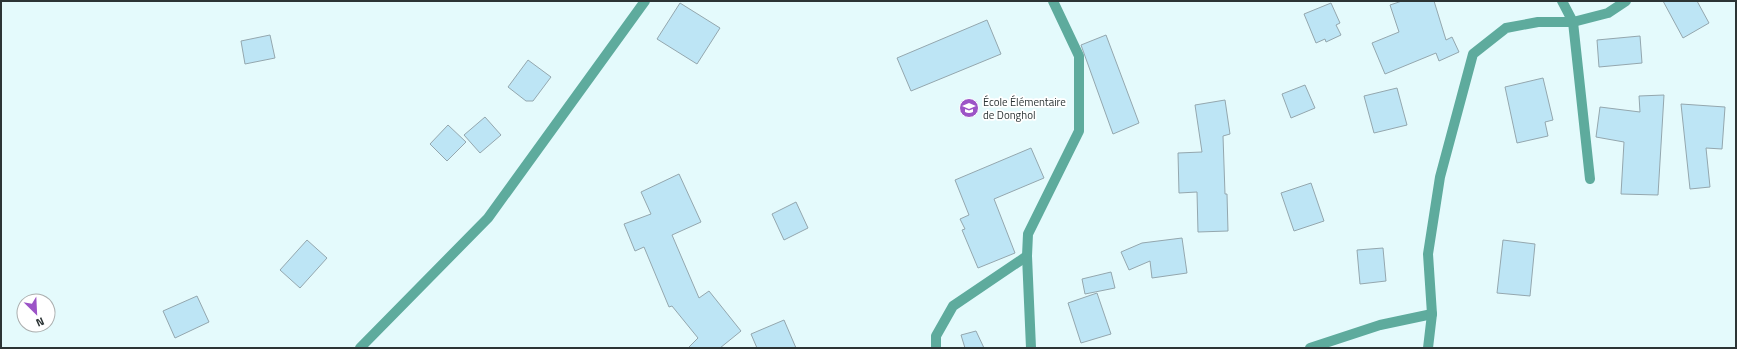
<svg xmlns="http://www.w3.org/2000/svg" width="1737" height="349" font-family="'Titillium Web',sans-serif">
  <rect width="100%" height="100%" fill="#e4fafc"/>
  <g fill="#bde5f5" stroke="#94a7ae">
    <polygon points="1402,1 1434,1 1446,40 1452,37 1459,52 1439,61 1436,53 1385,74 1372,43 1399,32 1390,5"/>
    <polygon points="1663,1 1697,1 1709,23 1683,38"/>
    <polygon points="680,3 720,28 697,64 657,39"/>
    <polygon points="1331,3 1340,23 1336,25 1341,35 1326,42 1325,39 1316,43 1304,14"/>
    <polygon points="987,20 1001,54 911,91 897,58"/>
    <polygon points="270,35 275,58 245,64 241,41"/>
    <polygon points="1106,35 1139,123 1113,134 1081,45"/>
    <polygon points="1640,36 1642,63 1599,67 1597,40"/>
    <polygon points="528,60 551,77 533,101 526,101 508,87"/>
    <polygon points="1543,78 1553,120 1545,122 1548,136 1517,143 1505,87"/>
    <polygon points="1305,85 1315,108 1291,118 1282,94"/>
    <polygon points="1397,88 1407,125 1374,133 1364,96"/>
    <polygon points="1664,95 1658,195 1621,194 1624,142 1596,137 1600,107 1640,112 1639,96"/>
    <polygon points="1225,100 1230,134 1223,136 1225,194 1227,194 1228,231 1198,232 1197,192 1179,193 1178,153 1202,152 1195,105"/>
    <polygon points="1681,104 1725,107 1722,149 1706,148 1710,187 1690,189"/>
    <polygon points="485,117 501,135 480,153 464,135"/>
    <polygon points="448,125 466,142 447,161 430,144"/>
    <polygon points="1031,148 1044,178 994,199 1015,253 978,268 962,230 965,229 960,219 969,215 955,180"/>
    <polygon points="679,174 701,222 672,235 699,298 709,291 741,331 720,348 688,348 698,338 672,306 669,307 644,247 635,251 624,224 651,214 641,192"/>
    <polygon points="1311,183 1324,221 1294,231 1281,193"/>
    <polygon points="796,202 808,228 784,240 772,214"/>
    <polygon points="1182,238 1187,273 1152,278 1150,261 1129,270 1121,252 1142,243"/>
    <polygon points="307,240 327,258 300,288 280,270"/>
    <polygon points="1503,240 1535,244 1530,296 1497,293"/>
    <polygon points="1383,248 1386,281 1360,284 1357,250"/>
    <polygon points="1111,272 1115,288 1085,294 1082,279"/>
    <polygon points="1097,293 1111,334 1081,343 1068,303"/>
    <polygon points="197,296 209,322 175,338 163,311"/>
    <polygon points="784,320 796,348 757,348 751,334"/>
    <polygon points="976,331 984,348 965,348 961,335"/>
  </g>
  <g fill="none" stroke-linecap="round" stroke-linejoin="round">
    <g stroke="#5eab9d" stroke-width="10">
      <polyline points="1562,1 1573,22 1590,179"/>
      <polyline points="360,348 488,218 645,1"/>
      <polyline points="936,348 936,336 953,306 1027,256"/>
      <polyline points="1031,348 1027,256 1028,234 1079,131 1079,56 1053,1"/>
      <polyline points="1310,348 1380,325 1432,314"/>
      <polyline points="1428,348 1432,314 1428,254 1440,177 1473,54 1506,28 1538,22 1573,22 1608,13 1626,1"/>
    </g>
  </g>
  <defs>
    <symbol id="school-disc" viewBox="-11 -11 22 22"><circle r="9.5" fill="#9c54c7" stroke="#fff"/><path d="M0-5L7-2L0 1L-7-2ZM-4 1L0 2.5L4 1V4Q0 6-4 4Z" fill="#fff"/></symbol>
  </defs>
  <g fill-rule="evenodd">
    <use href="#school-disc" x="958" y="97" width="22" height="22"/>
  </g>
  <g text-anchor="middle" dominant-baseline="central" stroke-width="3.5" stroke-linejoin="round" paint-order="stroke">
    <g font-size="11" fill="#2c3435" stroke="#fff" text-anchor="start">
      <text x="983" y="102">École Élémentaire<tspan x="983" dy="13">de Donghol</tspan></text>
    </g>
  </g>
  <rect width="1737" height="349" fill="none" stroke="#2c3435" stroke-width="4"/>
  <g transform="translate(36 313) rotate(156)"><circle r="19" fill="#ffffff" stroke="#abaeae"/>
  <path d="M0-3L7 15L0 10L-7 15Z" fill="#9c54c7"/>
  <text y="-6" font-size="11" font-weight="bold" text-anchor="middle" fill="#2c3435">N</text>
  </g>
</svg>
